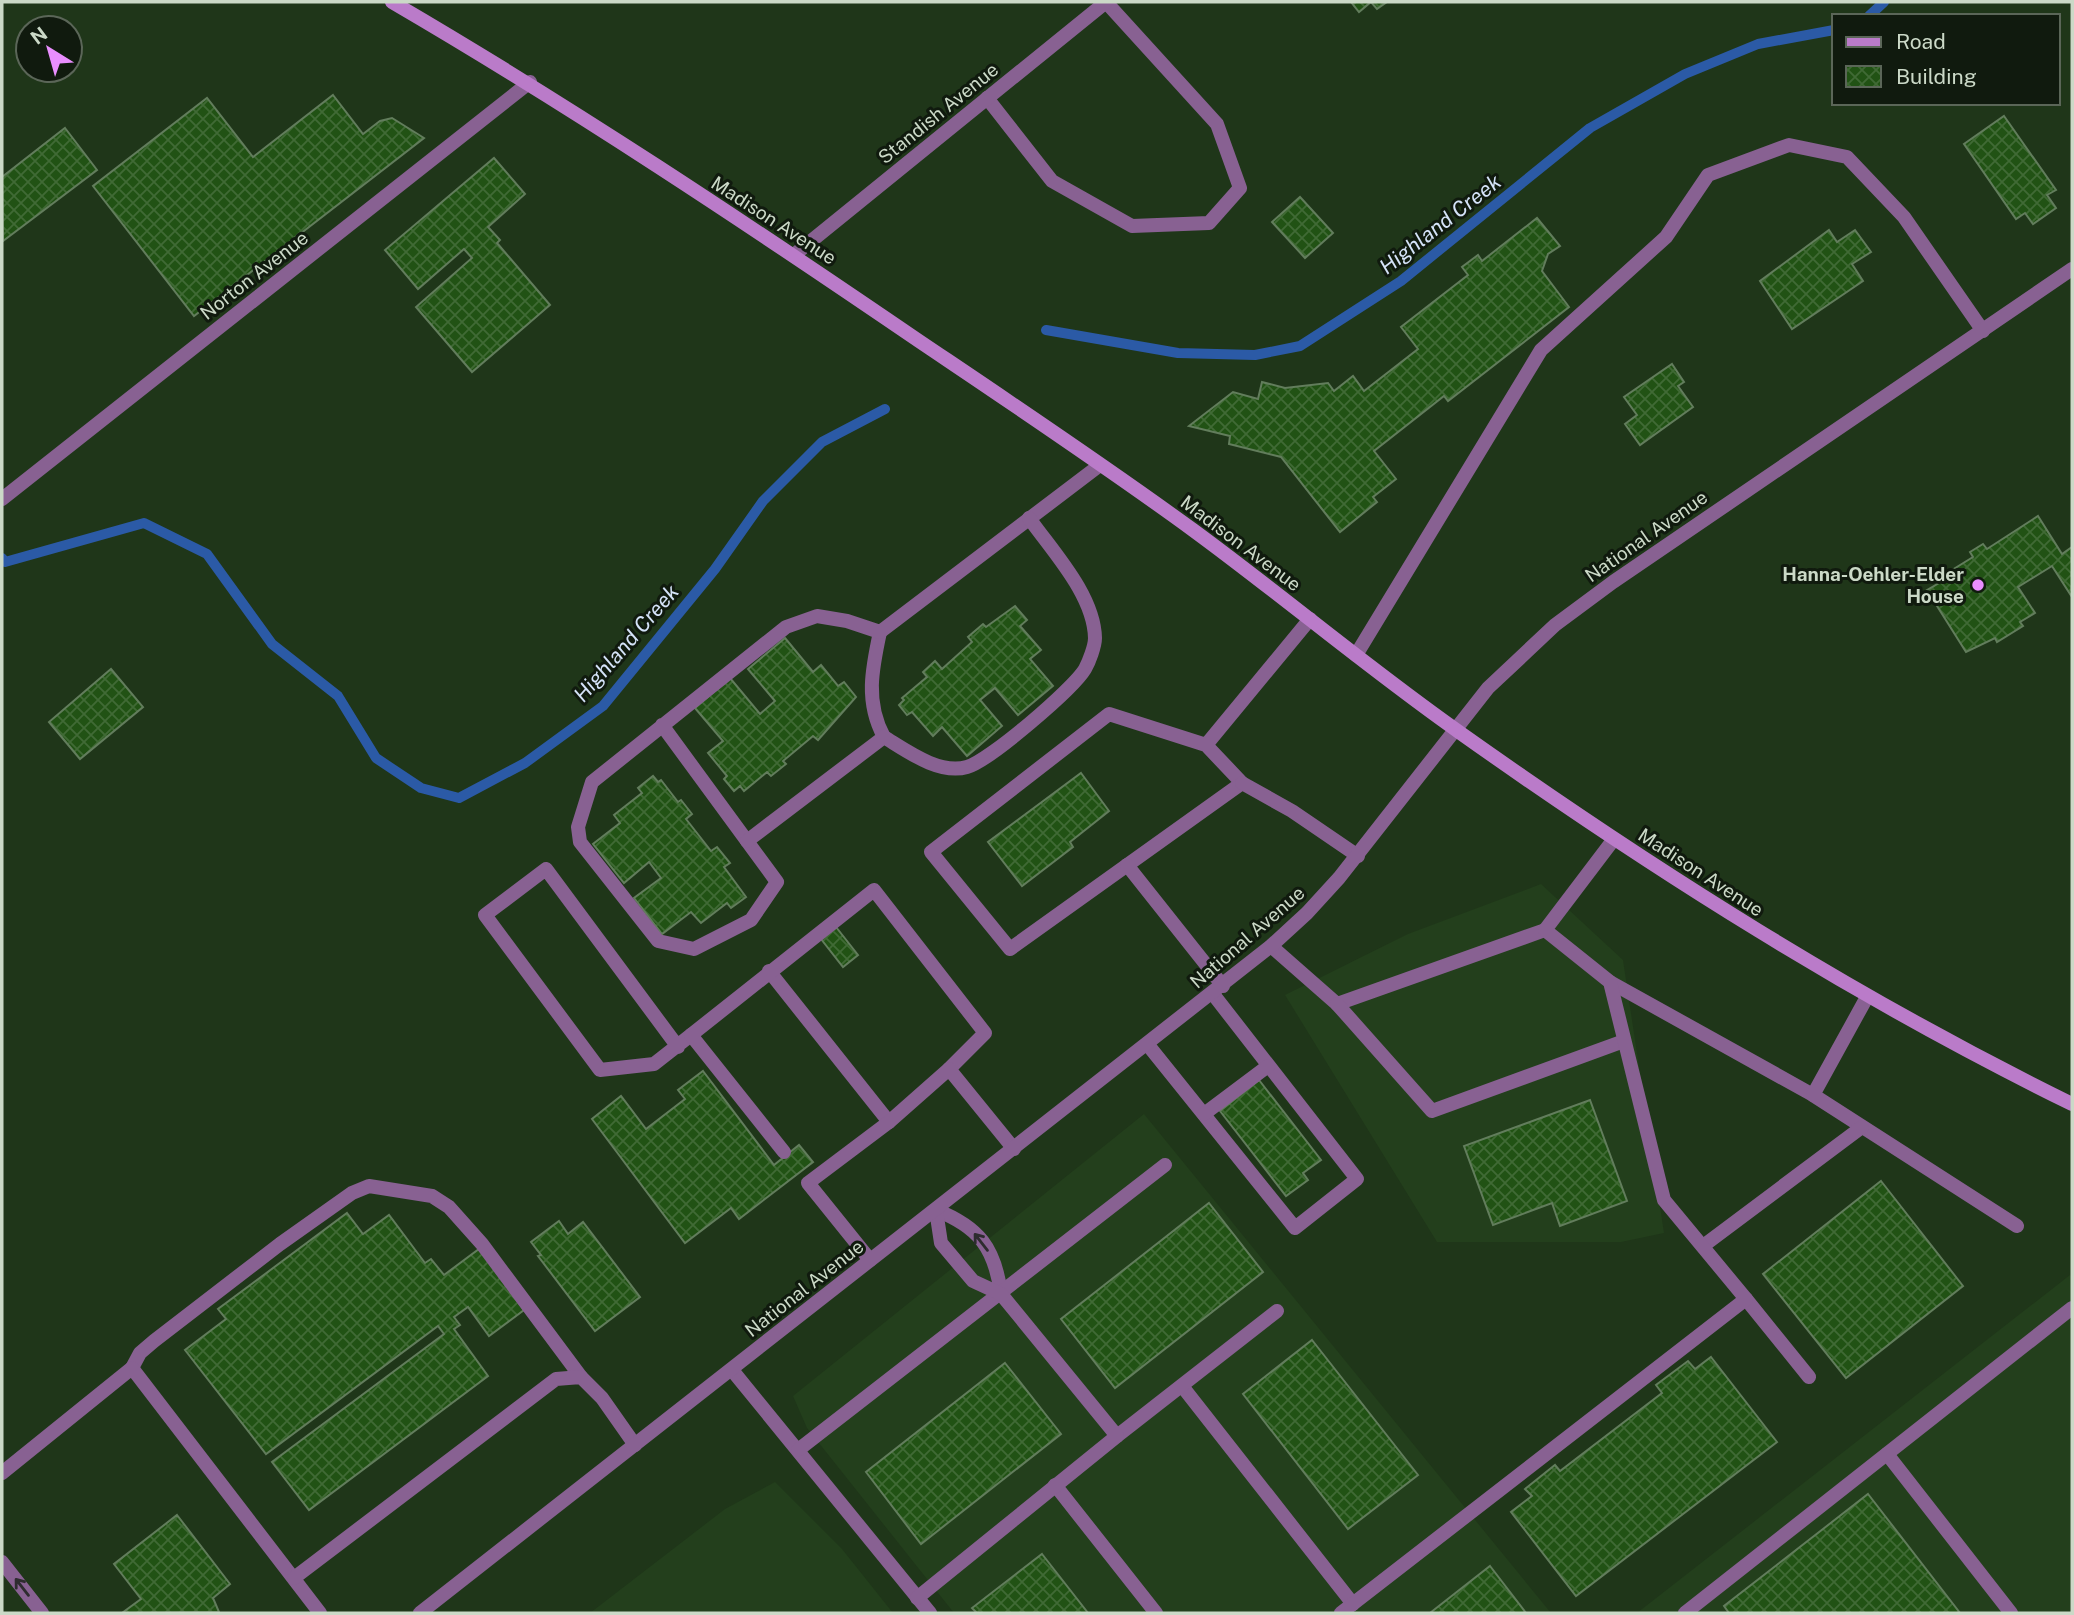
<svg xmlns="http://www.w3.org/2000/svg" width="2074" height="1615" font-family="'Public Sans',sans-serif">
  <defs>
    <pattern id="building-cross-hatch" width="8" height="8" patternUnits="userSpaceOnUse" patternTransform="scale(1.75)"><rect width="8" height="8" fill="#215214"/><path d="M0 0l8 8M0 8l8-8" fill="none" stroke="#406a35"/></pattern>
  </defs>
  <rect width="100%" height="100%" fill="#1f3619"/>
  <g fill="#233f1c">
    <polygon points="1541,884 1623,960 1664,1233 1621,1242 1437,1242 1285,995 1408,934"/>
    <polygon points="1144,1114 1551,1613 954,1613 807,1428 793,1396"/>
    <polygon points="2070,1275 2072,1278 2072,1613 1637,1613"/>
    <polygon points="775,1482 842,1549 893,1613 590,1613 725,1509"/>
  </g>
  <g fill="none" stroke-linecap="round" stroke-linejoin="round">
    <g stroke="#2b5aa6" stroke-width="10">
      <polyline points="1869,16 1884,2"/>
      <polyline points="1046,330 1178,353 1255,355 1300,346 1401,281 1590,128 1685,74 1758,44 1834,30"/>
      <polyline points="2,558 5,562 144,523 207,554 272,644 338,696 376,758 421,788 459,798 525,763 603,706 715,569 763,501 822,442 885,409"/>
    </g>
  </g>
  <g fill="url(#building-cross-hatch)" stroke="#627d5c" stroke-width="2">
    <polygon points="1351,2 1387,2 1377,9 1371,2 1359,12"/>
    <polygon points="333,95 363,134 380,121 392,118 424,138 194,316 93,186 207,98 253,157"/>
    <polygon points="2004,116 2056,190 2047,195 2056,208 2033,224 2025,213 2016,219 1964,144"/>
    <polygon points="65,128 97,170 3,241 2,177"/>
    <polygon points="494,158 525,194 488,227 500,240 497,243 550,305 472,372 416,307 472,258 464,249 418,289 385,250"/>
    <polygon points="1300,197 1333,233 1305,258 1272,222"/>
    <polygon points="1537,218 1560,246 1548,254 1542,271 1569,307 1448,401 1444,396 1374,451 1396,479 1373,497 1377,502 1340,532 1281,457 1229,444 1230,436 1189,426 1233,392 1258,399 1262,382 1285,388 1328,383 1334,391 1353,376 1364,391 1418,349 1401,327 1468,275 1462,267 1478,255 1482,261"/>
    <polygon points="1829,230 1837,242 1855,230 1871,252 1852,264 1863,281 1792,329 1760,281"/>
    <polygon points="1672,364 1684,382 1678,386 1693,407 1640,445 1625,424 1637,415 1624,397"/>
    <polygon points="2038,516 2062,554 2072,547 2072,597 2052,566 2018,587 2035,613 2020,622 2023,626 1997,642 1995,638 1966,652 1927,590 1939,583 1936,580 1973,557 1970,552 1983,544 1987,549"/>
    <polygon points="1015,606 1027,620 1020,626 1041,650 1030,659 1053,686 1018,715 995,688 980,700 1002,726 967,756 942,727 933,736 912,712 907,715 899,705 904,700 902,698 927,677 923,672 935,661 942,669 972,642 968,637 983,624 986,627"/>
    <polygon points="785,638 813,672 821,665 838,686 844,682 856,697 818,740 813,736 783,761 786,764 771,776 767,772 744,791 740,786 734,791 724,779 727,776 708,753 723,741 695,708 730,678 760,714 775,701 748,669"/>
    <polygon points="111,669 143,707 80,759 49,722"/>
    <polygon points="1081,773 1109,811 1070,842 1073,847 1022,886 988,842"/>
    <polygon points="653,776 658,782 661,780 678,802 681,800 692,814 686,819 711,851 717,847 730,863 724,867 746,897 731,908 727,903 701,923 691,912 662,934 634,898 661,878 649,862 624,883 593,844 620,823 614,815 642,793 638,788"/>
    <polygon points="836,927 858,955 843,967 821,939"/>
    <polygon points="703,1071 774,1165 799,1145 813,1162 739,1219 731,1208 685,1243 592,1119 621,1096 646,1129 685,1099 678,1090"/>
    <polygon points="1259,1080 1321,1160 1303,1173 1308,1180 1286,1196 1220,1111"/>
    <polygon points="1590,1100 1627,1201 1560,1226 1552,1203 1493,1225 1464,1146"/>
    <polygon points="1881,1181 1963,1286 1846,1378 1763,1274"/>
    <polygon points="1209,1203 1263,1272 1115,1388 1061,1319"/>
    <polygon points="347,1213 363,1234 389,1215 425,1263 431,1259 444,1275 479,1249 524,1310 489,1336 468,1307 454,1317 460,1325 454,1329 488,1376 309,1510 272,1462 444,1334 438,1326 266,1454 185,1350 226,1319 218,1309"/>
    <polygon points="559,1221 568,1234 583,1222 640,1297 595,1331 538,1256 541,1255 531,1242"/>
    <polygon points="1312,1340 1418,1475 1348,1529 1243,1394"/>
    <polygon points="1711,1357 1777,1442 1576,1596 1511,1512 1532,1496 1525,1489 1555,1465 1560,1471 1662,1393 1656,1385 1688,1361 1695,1369"/>
    <polygon points="1005,1363 1061,1434 921,1544 866,1472"/>
    <polygon points="1868,1494 1960,1613 1729,1613 1724,1606"/>
    <polygon points="177,1515 230,1584 213,1598 219,1612 122,1613 141,1599 114,1564"/>
    <polygon points="1042,1554 1088,1613 977,1613 972,1608"/>
    <polygon points="1490,1566 1526,1613 1430,1613"/>
  </g>
  <g fill="none" stroke-linecap="round" stroke-linejoin="round">
    <g stroke="#886192" stroke-width="14">
      <polyline points="987,98 1052,181 1132,226 1209,223 1240,188 1217,124 1106,2"/>
      <path d="M880,632C872,669 865,702 884,737"/>
      <polyline points="1356,655 1541,350 1666,237 1708,175 1789,145 1847,157 1904,217 1983,331"/>
      <polyline points="662,725 777,882 751,920 694,949 658,941 580,842 578,827 592,782 786,627 817,616 847,621 880,632 1100,465"/>
      <polyline points="1206,745 1242,783 1010,949 931,852 1109,714 1206,745 1310,619"/>
      <polyline points="1242,783 1292,811 1358,856"/>
      <path d="M747,841L884,737C907,751 939,775 967,767C989,761 1073,689 1085,669C1089,662 1095,646 1095,638C1094,595 1053,552 1029,518"/>
      <polyline points="1127,865 1223,986"/>
      <polyline points="1271,946 1337,1004 1545,930"/>
      <polyline points="769,971 889,1122"/>
      <polyline points="1610,982 1813,1095"/>
      <polyline points="1867,997 1813,1095 2017,1226"/>
      <polyline points="1337,1004 1432,1111 1624,1041"/>
      <polyline points="1148,1045 1295,1228 1357,1179 1213,994"/>
      <polyline points="678,1047 546,869 485,915 600,1070 654,1064 691,1035"/>
      <polyline points="1204,1114 1268,1066"/>
      <polyline points="784,1152 691,1035 874,890 985,1033 949,1069"/>
      <path d="M936,1210C979,1227 995,1248 1001,1294"/>
      <polyline points="1703,1246 1862,1127"/>
      <polyline points="870,1260 808,1183 889,1122 949,1069 1014,1149"/>
      <polyline points="1746,1299 1809,1377"/>
      <polyline points="132,1368 140,1353 154,1341 280,1244 352,1193 369,1186 432,1196 449,1207 482,1244 581,1377"/>
      <polyline points="732,1370 930,1613"/>
      <polyline points="1182,1386 1353,1604"/>
      <polyline points="1117,1436 1277,1311"/>
      <polyline points="798,1450 1165,1165"/>
      <polyline points="1887,1454 2011,1613"/>
      <polyline points="2,1473 132,1368 320,1613"/>
      <polyline points="1055,1485 1156,1613"/>
      <polyline points="2,1562 42,1613"/>
      <polyline points="294,1578 556,1379 581,1377 602,1398 635,1445"/>
      <polyline points="917,1598 1117,1436 1001,1294 973,1281 941,1243 936,1210"/>
      <polyline points="1341,1613 1746,1299 1664,1200 1610,982 1545,930 1614,839"/>
      <polyline points="1685,1613 2072,1308"/>
    </g>
    <g stroke="#886192" stroke-width="14">
      <polyline points="794,255 1106,2"/>
      <polyline points="2,499 530,82"/>
      <polyline points="420,1613 1271,946 1307,913 1339,878 1488,688 1555,625 1613,582 2072,269"/>
    </g>
    <path stroke="#ba7bc9" stroke-width="14" d="M392,2C572,107 746,223 919,341C1011,403 1104,465 1193,530C1283,596 1368,668 1459,732C1655,871 1856,998 2072,1104"/>
  </g>
  <defs><path id="oneway-shaft" d="M-6 0H5M1.5-3L5.5 0L1.5 3" fill="none" stroke-width="1.6" stroke-linecap="round" stroke-linejoin="round" transform="scale(1.75)"/></defs>
  <g stroke="#2e2c2f">
    <use href="#oneway-shaft" transform="translate(981 1242) rotate(-128)"/>
    <use href="#oneway-shaft" transform="translate(22 1587) rotate(-128)"/>
  </g>
  <circle fill="#e98efe" stroke="#101a0e" stroke-width="2.5" cx="1978" cy="585" r="7"/>
  <g text-anchor="middle" dominant-baseline="central" stroke-width="6" stroke-linejoin="round" paint-order="stroke">
    <g font-size="19" fill="#cbd9c7" stroke="#101a0e">
      <text transform="translate(938 113) rotate(-39)">Standish Avenue</text>
      <text transform="translate(774 220) rotate(33)">Madison Avenue</text>
      <text transform="translate(254 275) rotate(-38)">Norton Avenue</text>
      <text transform="translate(1646 536) rotate(-35)">National Avenue</text>
      <text transform="translate(1241 543) rotate(37)">Madison Avenue</text>
      <text transform="translate(1701 872) rotate(33)">Madison Avenue</text>
      <text transform="translate(1247 937) rotate(-41)">National Avenue</text>
      <text transform="translate(804 1288) rotate(-38)">National Avenue</text>
    </g>
    <g font-size="19" font-weight="bold" fill="#cbd9c7" stroke="#101a0e" text-anchor="end">
      <text x="1964" y="574">Hanna-Oehler-Elder<tspan x="1964" dy="22">House</tspan></text>
    </g>
    <g font-size="21" font-style="italic" fill="#d5e3f8" stroke="#101a0e">
      <text transform="translate(1440 224) rotate(-38)">Highland Creek</text>
      <text transform="translate(626 643) rotate(-49)">Highland Creek</text>
    </g>
  </g>
  <rect width="2074" height="1615" fill="none" stroke="#cbd9c7" stroke-width="7"/>
  <rect x="1832" y="14" width="228" height="91" fill="#101a0e" stroke="#5b6658" stroke-width="2"/>
  <rect x="1846" y="37" width="35" height="10" fill="#ba7bc9" stroke="#5b6658" stroke-width="2"/>
  <text x="1896" y="49" font-size="21" fill="#cbd9c7">Road</text>
  <rect x="1846" y="66" width="35" height="21" fill="url(#building-cross-hatch)" stroke="#5b6658" stroke-width="2"/>
  <text x="1896" y="84" font-size="21" fill="#cbd9c7">Building</text>
  <g transform="translate(49 49) rotate(323)"><circle r="33" fill="#101a0e" stroke="#5b6658" stroke-width="2"/>
  <path d="M0-5L12 26L0 18L-12 26Z" fill="#e98efe"/>
  <text y="-10" font-size="19" font-weight="bold" text-anchor="middle" fill="#cbd9c7">N</text>
  </g>
</svg>
